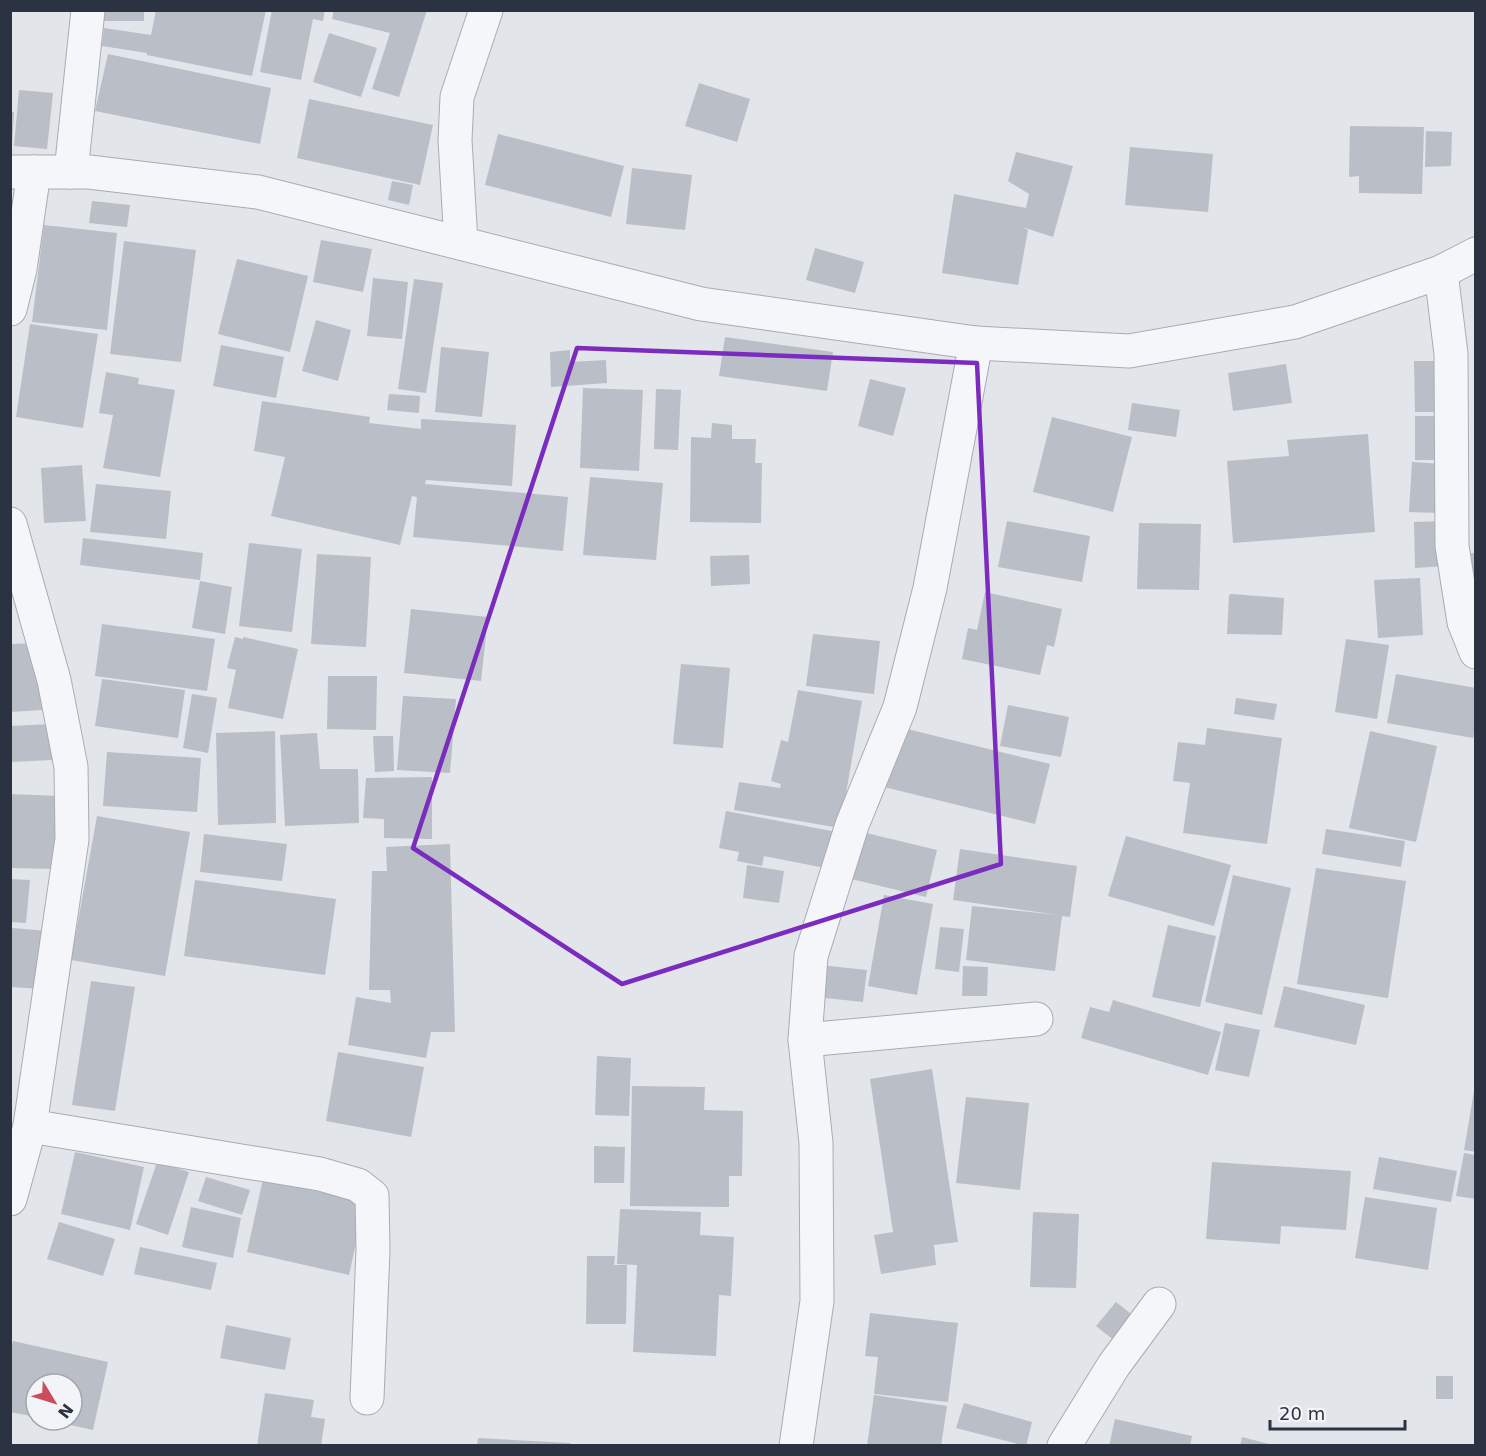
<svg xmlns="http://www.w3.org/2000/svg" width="1486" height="1456" font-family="'DejaVu Sans',sans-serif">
  <rect width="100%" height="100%" fill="#e2e5ea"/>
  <g fill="#babec7">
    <rect x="102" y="10" width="42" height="11"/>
    <polygon points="156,10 266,10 252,76 147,55 147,53 102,46 104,28 151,35"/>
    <polygon points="272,10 325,10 323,21 313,19 301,80 260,72"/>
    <polygon points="334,10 427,10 399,97 372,89 390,33 332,19"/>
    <polygon points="329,33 377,48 361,97 313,82"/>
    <polygon points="108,54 271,88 260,144 95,111"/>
    <polygon points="699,83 750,99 737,142 685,126"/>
    <polygon points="19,90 53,93 47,149 14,146"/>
    <polygon points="309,99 433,125 420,185 297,158"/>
    <polygon points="10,112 14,112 12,147 10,147"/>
    <polygon points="1350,126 1424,127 1422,194 1359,193 1359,176 1349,177"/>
    <polygon points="1426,131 1452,132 1451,166 1425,167"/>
    <polygon points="498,134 624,166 611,217 485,185"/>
    <polygon points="1130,147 1213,154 1208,212 1125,205"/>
    <polygon points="1016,152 1073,166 1053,237 1022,227 1028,230 1018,285 942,273 954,194 1026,208 1029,194 1008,181"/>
    <polygon points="632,168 692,175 685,230 626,224"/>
    <polygon points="392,181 413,185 409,205 388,200"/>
    <polygon points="92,201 130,205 127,227 89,223"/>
    <polygon points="44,225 117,233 107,330 32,322"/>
    <polygon points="321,240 372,249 363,292 313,282"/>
    <polygon points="124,241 196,250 181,362 110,354"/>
    <polygon points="815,248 864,262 855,293 806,280"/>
    <polygon points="237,259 308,276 290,352 218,334"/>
    <polygon points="373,278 408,282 402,339 367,336"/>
    <polygon points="414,279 443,283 426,393 398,389"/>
    <polygon points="316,320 351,330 338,381 302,371"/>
    <polygon points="30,324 98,334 83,428 16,417"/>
    <polygon points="725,337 833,352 827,391 719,376"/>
    <polygon points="221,345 284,357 276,398 213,386"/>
    <polygon points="441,347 489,352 482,417 435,412"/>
    <polygon points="570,350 570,362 606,360 607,383 551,387 550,352"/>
    <polygon points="1414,361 1446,361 1447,412 1415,412"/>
    <polygon points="1286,364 1292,403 1233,411 1228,373"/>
    <polygon points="106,372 139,378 138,384 175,390 160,477 103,468 113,415 99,413"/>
    <polygon points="870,379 906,388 893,436 858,426"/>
    <polygon points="583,388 643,390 639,471 580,468"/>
    <polygon points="656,389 681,390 678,450 654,449"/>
    <polygon points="389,394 420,396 419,413 387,410"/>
    <polygon points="262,401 370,417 369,423 421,429 421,419 516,425 512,486 426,480 425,484 568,497 563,551 413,537 417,497 412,496 400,545 271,516 285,457 254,451"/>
    <polygon points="1132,403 1180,410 1176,437 1128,430"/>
    <polygon points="1415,416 1445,416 1446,460 1415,460"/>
    <polygon points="1052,417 1132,437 1113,512 1033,492"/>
    <polygon points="712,423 732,425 732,439 756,439 755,463 762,463 761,523 690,522 691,437 711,438"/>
    <polygon points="1368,434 1375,532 1233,543 1227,461 1289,456 1287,440"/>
    <polygon points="1412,462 1442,464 1439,513 1409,512"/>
    <polygon points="82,465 86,521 44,523 41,468"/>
    <polygon points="590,477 663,483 656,560 583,555"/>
    <polygon points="96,484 171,491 166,539 90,532"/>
    <polygon points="1007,521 1090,536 1082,582 998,567"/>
    <polygon points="1443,521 1445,566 1415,568 1414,522"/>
    <polygon points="1139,523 1201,524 1199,590 1137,589"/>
    <polygon points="83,538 203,553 200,580 80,565"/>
    <polygon points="249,543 302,549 292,632 239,626"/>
    <rect x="1471" y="553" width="5" height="40"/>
    <polygon points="317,554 371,557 366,647 311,644"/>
    <polygon points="749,555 750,584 711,586 710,556"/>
    <polygon points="1420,578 1423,635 1378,638 1374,580"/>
    <polygon points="200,581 232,587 225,634 192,628"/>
    <polygon points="985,592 1062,609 1054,647 1047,645 1040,675 962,659 968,628 977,630"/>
    <polygon points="1231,594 1284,598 1282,635 1227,634 1229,595"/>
    <polygon points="411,609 488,617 481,681 404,673"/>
    <polygon points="102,624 215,639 207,691 95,676"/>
    <polygon points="813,634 880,641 874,694 806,686"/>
    <polygon points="235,637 243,639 243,637 298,649 283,719 228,708 236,670 227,668"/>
    <polygon points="1346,639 1389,645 1377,719 1335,712"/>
    <polygon points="39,643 42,710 10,712 10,644"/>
    <polygon points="681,664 730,668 723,748 673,744"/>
    <polygon points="1396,674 1476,688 1476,724 1473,738 1387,723"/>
    <polygon points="328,676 377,676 376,730 327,729"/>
    <polygon points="102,679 185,690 178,738 95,726"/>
    <polygon points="798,690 862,701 840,828 734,810 739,782 780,788 781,784 771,781 781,740 788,742"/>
    <polygon points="192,694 217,698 208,753 183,748"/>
    <polygon points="403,696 456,699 450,773 397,770"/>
    <polygon points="1236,698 1277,704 1274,720 1234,714"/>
    <polygon points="1008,705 1069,717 1061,757 1000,746"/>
    <polygon points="52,724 53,760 10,762 10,726"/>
    <polygon points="899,727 1050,764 1035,824 884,787"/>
    <polygon points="1207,728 1282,738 1267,844 1183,833 1190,783 1173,781 1178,742 1205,745"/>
    <polygon points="275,731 276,823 218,825 216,733"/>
    <polygon points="1370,731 1437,746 1416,842 1349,828"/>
    <polygon points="317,733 320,769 358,769 359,823 285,826 280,735"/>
    <polygon points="373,736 393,736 394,771 375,772"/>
    <polygon points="107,752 201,758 197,812 103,806"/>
    <polygon points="432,777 432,839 384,838 384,819 363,818 366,778"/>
    <polygon points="10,794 58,796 55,869 10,868"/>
    <polygon points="726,811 842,833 835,870 764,856 762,866 737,861 739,852 719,848"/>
    <polygon points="97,816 190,832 165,976 71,960"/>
    <polygon points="1326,829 1405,841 1401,867 1322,854"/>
    <polygon points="854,830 937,850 926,897 843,877"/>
    <polygon points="204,834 287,844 282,881 200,872"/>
    <polygon points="1126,836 1231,865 1214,926 1108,896"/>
    <polygon points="450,844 455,1032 431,1032 426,1058 348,1045 356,997 391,1003 390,990 369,990 372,871 387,871 386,847"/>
    <polygon points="960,849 1077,866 1070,917 1062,916 1055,971 966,960 972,906 1059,915 953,900"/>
    <polygon points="747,865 784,871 779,903 743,898"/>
    <polygon points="1316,868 1406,881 1388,998 1297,984"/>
    <polygon points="1233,875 1291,888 1262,1015 1205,1002"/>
    <polygon points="10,879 30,880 26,923 10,922"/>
    <polygon points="195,880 336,899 325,975 184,956"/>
    <polygon points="884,895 933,904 917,995 868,986"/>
    <polygon points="1168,925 1216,936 1200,1007 1152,997"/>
    <polygon points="940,927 964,929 959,972 935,969"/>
    <polygon points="12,928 48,931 43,989 10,987"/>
    <polygon points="820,965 867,970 863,1002 816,997"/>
    <polygon points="963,966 988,967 987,996 962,996"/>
    <polygon points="91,981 135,987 115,1111 72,1105"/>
    <polygon points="1284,986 1365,1005 1356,1045 1274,1027"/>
    <polygon points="1113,1000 1221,1032 1208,1075 1081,1038 1090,1007 1109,1012"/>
    <polygon points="1225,1023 1260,1030 1249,1077 1215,1070"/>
    <polygon points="338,1052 424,1067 411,1137 326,1121"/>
    <polygon points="597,1056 631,1058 629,1116 595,1115"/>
    <polygon points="932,1069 958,1242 934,1245 936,1265 881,1274 874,1235 893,1232 870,1079"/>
    <polygon points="632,1086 705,1087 704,1110 743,1111 742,1176 729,1176 729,1207 630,1206"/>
    <polygon points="1474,1091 1476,1091 1476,1152 1464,1150"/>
    <polygon points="966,1097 1029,1103 1020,1190 956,1183"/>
    <polygon points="594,1146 625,1147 624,1183 594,1183"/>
    <polygon points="75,1152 144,1167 130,1230 61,1214"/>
    <polygon points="1464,1153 1476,1155 1476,1199 1456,1196"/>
    <polygon points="1379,1157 1457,1171 1451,1202 1373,1189"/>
    <polygon points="157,1162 189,1172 168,1235 136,1224"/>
    <polygon points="1212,1162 1351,1171 1346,1230 1281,1226 1280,1244 1206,1239"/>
    <polygon points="206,1177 250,1190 242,1215 198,1201"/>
    <polygon points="263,1179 365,1202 349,1275 247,1252"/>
    <polygon points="1365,1197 1437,1208 1428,1270 1355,1258"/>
    <polygon points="191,1207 241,1218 233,1258 182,1247"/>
    <polygon points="620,1209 701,1212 700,1235 734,1237 731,1296 719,1295 716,1356 633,1352 637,1265 617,1264"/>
    <polygon points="1033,1212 1079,1214 1076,1288 1030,1287"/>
    <polygon points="59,1222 115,1239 103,1276 47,1259"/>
    <polygon points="140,1247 217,1263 211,1290 134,1274"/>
    <polygon points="587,1256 615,1256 614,1265 627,1265 626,1324 586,1324"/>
    <polygon points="1116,1302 1135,1317 1115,1341 1096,1326"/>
    <polygon points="870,1313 958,1323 948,1402 874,1394 878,1357 865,1356"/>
    <polygon points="226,1325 291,1338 285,1370 220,1358"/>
    <polygon points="13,1341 108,1362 93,1430 52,1421 72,1420 72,1384 36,1384 36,1417 10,1412 10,1353"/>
    <rect x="1436" y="1376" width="17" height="23"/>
    <polygon points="265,1393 314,1400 311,1417 325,1419 321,1446 257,1446"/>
    <polygon points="874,1395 947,1406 941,1446 867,1446"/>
    <polygon points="964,1403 1032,1422 1026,1446 956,1428"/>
    <polygon points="1115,1419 1192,1436 1190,1446 1109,1446"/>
    <polygon points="1242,1437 1273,1445 1273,1446 1240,1446"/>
    <polygon points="478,1438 570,1443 570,1446 477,1446"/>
  </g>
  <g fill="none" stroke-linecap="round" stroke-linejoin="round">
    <defs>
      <g id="minor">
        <polyline points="10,172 89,172 258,192 701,304 976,343 1129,351 1295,322 1441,272 1476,254"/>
        <polyline points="71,172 88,10"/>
        <polyline points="461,243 455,140 457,97 486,10"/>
        <polyline points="1441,272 1451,354 1452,546 1464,622 1476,652"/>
        <polyline points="10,309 20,269 34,172"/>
        <polyline points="10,524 54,680 71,767 72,839 30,1126 10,1199"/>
        <polyline points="805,1040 1036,1019"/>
        <polyline points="30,1126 320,1174 358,1185 372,1196 373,1250 367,1398"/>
        <polyline points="796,1446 817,1301 816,1143 805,1040 811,956 852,825 900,707 930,588 976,343"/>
        <polyline points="1064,1446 1114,1365 1159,1304"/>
      </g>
    </defs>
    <use href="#minor" stroke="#a7acb4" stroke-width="35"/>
    <use href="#minor" stroke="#f5f6f9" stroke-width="33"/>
  </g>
  <path fill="none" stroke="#7b2cbf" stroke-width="4.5" stroke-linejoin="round" d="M577,348L977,363L1001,864L622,984L413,848Z"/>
  <rect width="1486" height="1456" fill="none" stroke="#2b3342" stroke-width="24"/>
  <g transform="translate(54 1402) rotate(128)"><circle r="28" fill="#f2f4f8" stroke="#a2a7af" stroke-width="1.5"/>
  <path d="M0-4.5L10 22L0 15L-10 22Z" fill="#ca4c5d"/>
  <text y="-9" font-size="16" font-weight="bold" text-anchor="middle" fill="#2b3342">N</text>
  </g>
  <path d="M1270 1420v9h135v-9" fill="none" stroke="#2b3342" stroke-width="3"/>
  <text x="1279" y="1420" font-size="18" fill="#2b3342" stroke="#f2f4f8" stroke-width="4.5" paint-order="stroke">20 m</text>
</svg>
